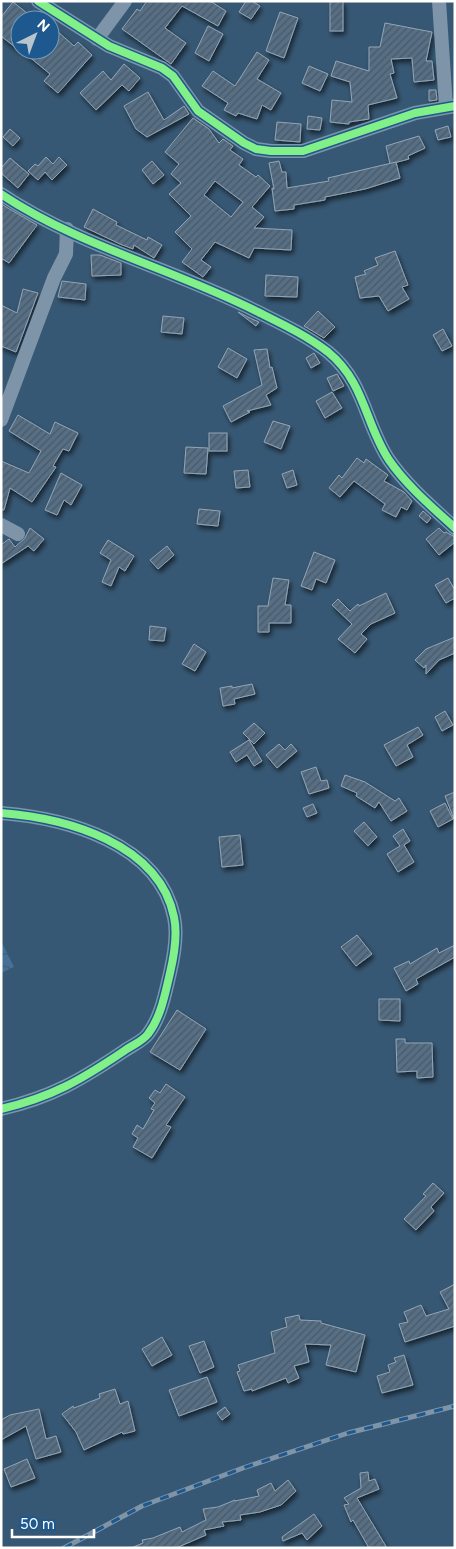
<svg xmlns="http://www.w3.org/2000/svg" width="456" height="1549" font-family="Figtree,sans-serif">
  <defs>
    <pattern id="water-waves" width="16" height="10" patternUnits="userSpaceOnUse" patternTransform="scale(1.25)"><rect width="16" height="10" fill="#467095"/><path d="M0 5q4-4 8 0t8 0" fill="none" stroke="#4a5a69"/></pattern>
    <pattern id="building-hatch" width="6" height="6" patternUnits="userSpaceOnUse" patternTransform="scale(1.25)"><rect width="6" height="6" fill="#556f86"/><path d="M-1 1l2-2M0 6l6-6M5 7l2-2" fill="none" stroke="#4f5860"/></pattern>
    <filter id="shadow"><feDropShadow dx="2" dy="3.5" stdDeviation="2.5" flood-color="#0009"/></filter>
  </defs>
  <rect width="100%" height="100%" fill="#375874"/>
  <polygon fill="url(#water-waves)" points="1,941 14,967 1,973"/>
  <g fill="url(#building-hatch)" stroke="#92a6b6" fill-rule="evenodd" filter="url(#shadow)">
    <polygon points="147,1 210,1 226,11 218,26 182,6 165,28 186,43 171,64 122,29 137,9 140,11"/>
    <polygon points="246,1 252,1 260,6 251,19 239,12"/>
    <rect x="330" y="1" width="13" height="30"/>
    <polygon points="13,2 36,20 20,20 20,51 1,36 1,17"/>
    <polygon points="280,12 298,18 284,58 266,51"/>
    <polygon points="385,23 432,32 426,61 432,61 434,80 414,82 412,58 391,59 394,73 390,74 397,98 368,105 369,119 349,122 349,124 330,122 332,100 352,102 350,82 331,76 336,61 369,71 369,47 380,47"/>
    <polygon points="208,26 223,34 209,61 195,53"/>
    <polygon points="57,31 74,46 78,42 92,55 58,93 44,81 50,74 21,50 50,50 50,39"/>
    <polygon points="257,52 269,60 257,79 281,93 271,110 262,105 257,119 238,113 236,116 224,110 228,103 202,86 213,71 235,86"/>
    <polygon points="124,64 140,78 129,91 122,85 96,110 80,93 103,71 111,80"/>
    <polygon points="309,66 328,74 320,91 302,83"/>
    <polygon points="429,90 436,90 437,100 429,101"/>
    <polygon points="148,92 164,120 184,106 189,114 147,137 136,129 124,106"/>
    <polygon points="308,116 322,118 320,130 307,129"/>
    <path d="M193,118L209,129L219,143L223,139L233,146L230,150L243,159L239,165L256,177L258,175L270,186L252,207L264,217L254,228L292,230L291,250L254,248L249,258L215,242L201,260L211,267L203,277L182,262L192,249L175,232L191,216L169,194L181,183L171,174L179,164L165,152ZM215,181L243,202L231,217L204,195Z"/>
    <polygon points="277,122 301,124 300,142 275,140"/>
    <polygon points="448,126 451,137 438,140 435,130"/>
    <polygon points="10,129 20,138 13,146 3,137"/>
    <polygon points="419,136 425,148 408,156 409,159 390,164 386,146"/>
    <polygon points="46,157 53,164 59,157 67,165 52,180 45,172 38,180 28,171 35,164 38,166"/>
    <polygon points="10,158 29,174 18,188 1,173 1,168"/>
    <polygon points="152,161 164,175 153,184 142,170"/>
    <polygon points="279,161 282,172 286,172 287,188 329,181 328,178 396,162 400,178 365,189 325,197 325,200 294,205 294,209 275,211 272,188 274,189 269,163"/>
    <polygon points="1,204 37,225 9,263 1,258"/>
    <polygon points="93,209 117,222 116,225 147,240 148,237 162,245 154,258 134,245 133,249 120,244 84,227"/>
    <polygon points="395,251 408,285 402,287 409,299 388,311 379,296 360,298 355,277 366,274 364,271 378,265 375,258"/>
    <polygon points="91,255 100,255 121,263 121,275 92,276"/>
    <polygon points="266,275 298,277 297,297 265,296"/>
    <polygon points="62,281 86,284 85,300 58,297"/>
    <polygon points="23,289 38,293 16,352 1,346 1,305 17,313"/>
    <polygon points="318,311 335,327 324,338 304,326"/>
    <polygon points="238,312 252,319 259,322 256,326"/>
    <polygon points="163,316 184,318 182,334 161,332"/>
    <polygon points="443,329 452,346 442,351 433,335"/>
    <polygon points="228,348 247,359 237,378 218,367"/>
    <polygon points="267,349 270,368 272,367 277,388 266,395 271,405 247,411 250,412 231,422 223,406 262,385 254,350"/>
    <polygon points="314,353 320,363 311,368 306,358"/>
    <polygon points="337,374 344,386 333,391 327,378"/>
    <polygon points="332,392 342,408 325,418 316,401"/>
    <polygon points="18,415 50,434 55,422 78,433 69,451 63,449 53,466 56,467 32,502 10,488 4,510 1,510 1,461 29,473 41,451 9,431"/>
    <polygon points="273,421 290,426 281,449 264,442"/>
    <rect x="209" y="433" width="18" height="18"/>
    <polygon points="186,447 208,448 206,474 184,473"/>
    <polygon points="357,458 364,463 366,459 388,475 384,481 404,492 412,501 407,510 401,507 396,517 382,510 385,504 354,481 340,497 329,488 339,475 342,478"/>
    <polygon points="248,470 250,487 236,488 234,471"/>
    <polygon points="293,470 297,485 287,488 282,474"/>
    <polygon points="61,473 82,485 71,505 64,500 57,515 45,510"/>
    <polygon points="199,509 220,511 218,526 197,524"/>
    <polygon points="423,511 431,518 427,523 419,516"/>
    <polygon points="30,528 44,539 34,551 28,546 1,564 1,545 9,539 15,547 25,538"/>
    <polygon points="439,528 444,533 446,532 455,537 455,542 439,555 426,539"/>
    <polygon points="108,540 134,556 125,571 119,567 111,586 102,582 111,560 100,553"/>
    <polygon points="167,546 174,555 158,569 150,560"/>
    <polygon points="314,552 335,560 326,583 316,579 312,590 301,586"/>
    <polygon points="273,578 289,580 285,605 291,605 291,623 269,623 269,632 258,632 258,606 268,606"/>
    <polygon points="448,578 455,590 455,598 446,603 435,585"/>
    <polygon points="386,593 395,613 371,624 361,634 367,639 355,653 338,639 352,624 332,605 338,599 350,611 358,604 359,606"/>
    <polygon points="150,626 166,628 164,641 149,640"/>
    <polygon points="455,637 455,653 439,660 426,674 426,665 424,668 415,660 426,649"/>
    <polygon points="194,644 206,652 195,671 182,664"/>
    <polygon points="252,684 255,694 234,699 235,704 223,706 220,688 232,686 232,688"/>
    <polygon points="445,711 453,725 442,731 435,717"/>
    <polygon points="254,723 265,733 254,744 243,733"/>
    <polygon points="418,727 423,735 407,745 413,757 396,766 384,745"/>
    <polygon points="249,740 262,761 254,766 247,755 236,762 230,752"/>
    <polygon points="279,744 285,750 291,744 297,751 277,768 266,755"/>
    <polygon points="316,767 321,781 327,780 329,788 309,794 301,772"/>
    <polygon points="345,775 365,782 395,801 399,798 407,811 391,821 379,802 375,808 356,796 357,793 341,786"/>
    <polygon points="455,792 455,819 454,819 445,796"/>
    <polygon points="445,803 453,819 438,827 430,811"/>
    <polygon points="313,804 317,813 307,817 303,808"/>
    <polygon points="364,822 377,837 368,846 354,831"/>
    <polygon points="403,829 410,841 404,845 414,862 398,872 387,854 400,846 393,836"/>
    <polygon points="240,835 243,865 222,867 219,837"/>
    <polygon points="357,935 372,954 356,966 341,947"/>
    <polygon points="455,945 455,957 416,979 418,984 406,991 394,968 409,961 410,964 437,948 439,953"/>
    <polygon points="379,999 400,999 400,1021 379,1020"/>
    <polygon points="177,1010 206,1029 180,1070 150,1052"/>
    <polygon points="396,1039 405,1039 405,1043 432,1043 433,1077 417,1078 417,1071 397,1072"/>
    <polygon points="166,1084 185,1097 166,1125 171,1127 152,1158 133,1147 138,1138 132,1134 137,1125 143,1129 154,1110 151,1109 155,1103 149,1098 155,1090 160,1093"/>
    <polygon points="433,1183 444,1193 431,1207 434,1211 416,1230 404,1219 426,1196 423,1194"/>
    <polygon points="455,1284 455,1326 405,1342 399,1324 408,1322 404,1312 421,1305 426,1316 449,1309 440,1292"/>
    <polygon points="299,1315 300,1320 321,1321 321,1323 365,1335 356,1372 326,1365 331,1345 305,1344 309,1362 294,1366 299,1378 288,1383 286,1378 252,1391 252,1389 244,1391 237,1372 240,1371 238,1365 275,1353 271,1332 287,1327 285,1318"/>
    <polygon points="162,1337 172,1355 152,1366 142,1349"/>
    <polygon points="204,1341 214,1367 200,1373 189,1346"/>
    <polygon points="404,1355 413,1385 382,1393 377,1376 390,1372 388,1365 396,1362 394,1358"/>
    <polygon points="207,1377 217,1402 179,1416 169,1390"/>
    <polygon points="115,1389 120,1404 128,1401 135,1431 123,1434 122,1432 84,1450 76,1432 62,1414 73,1406 74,1408 100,1398 99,1394"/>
    <polygon points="225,1407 230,1414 222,1420 217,1413"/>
    <polygon points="39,1409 46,1439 56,1436 61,1452 36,1459 26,1426 1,1440 1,1420 10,1415"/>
    <polygon points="27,1459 35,1478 11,1487 4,1469"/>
    <polygon points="368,1472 369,1481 375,1479 379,1489 357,1498 387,1548 369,1548 353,1520 351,1522 344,1505 349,1504 344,1498 361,1488 360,1473"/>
    <polygon points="288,1480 296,1491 281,1505 260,1512 240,1515 241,1520 222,1522 224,1526 204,1530 206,1535 176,1548 131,1548 143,1543 142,1540 153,1538 180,1527 182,1532 206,1520 203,1509 218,1507 235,1500 235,1501 259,1496 257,1490 271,1483 275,1491"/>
    <polygon points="314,1514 322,1526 307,1540 302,1533 283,1541 282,1537"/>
  </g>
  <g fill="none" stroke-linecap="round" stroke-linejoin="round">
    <g stroke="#7e94a8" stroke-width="14">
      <polyline points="38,1 109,46 162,68 173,76 198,111 244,143 256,149 271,151 303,151 415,113 455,106"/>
      <polyline points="439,1 446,107"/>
      <polyline points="97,39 125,1"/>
      <path d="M1,194C79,246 173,269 256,311C280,323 306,335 328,352C365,382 365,424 389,460C407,486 432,507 455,528"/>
      <polyline points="1,420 54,278 66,254 67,229"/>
      <polyline points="1,525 18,534"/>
      <path d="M1,813C66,818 159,843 174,917C178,935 174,956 170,973C165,994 161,1017 148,1034C143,1041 131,1046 124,1051C81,1080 52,1097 1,1109"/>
    </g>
    <defs>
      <polyline id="rail" points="64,1548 142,1506 243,1468 348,1433 455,1406"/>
    </defs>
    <use href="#rail" stroke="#7f94a7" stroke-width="5"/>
    <use href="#rail" stroke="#1d598e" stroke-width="3" stroke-dasharray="9" stroke-linecap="butt"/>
    <defs>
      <g id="cycleway">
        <polyline points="38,1 109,46 162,68 173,76 198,111 244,143 256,149 271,151 303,151 415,113 455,106"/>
        <path d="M1,194C79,246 173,269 256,311C280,323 306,335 328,352C365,382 365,424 389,460C407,486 432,507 455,528"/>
        <path d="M1,813C66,818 159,843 174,917C178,935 174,956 170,973C165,994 161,1017 148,1034C143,1041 131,1046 124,1051C81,1080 52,1097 1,1109"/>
      </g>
    </defs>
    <use href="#cycleway" stroke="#1d598e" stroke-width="11"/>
    <use href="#cycleway" stroke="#82f089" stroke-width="8"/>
  </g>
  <rect width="456" height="1549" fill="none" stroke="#ffffff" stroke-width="5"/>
  <g transform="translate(35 35) rotate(42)"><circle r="24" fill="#1d598e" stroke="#779bbb"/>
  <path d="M0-4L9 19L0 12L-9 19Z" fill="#b9c5ce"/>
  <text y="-8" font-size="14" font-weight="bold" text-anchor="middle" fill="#ffffff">N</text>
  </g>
  <path d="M12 1529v8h82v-8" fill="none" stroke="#ffffff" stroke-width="2.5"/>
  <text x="20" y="1529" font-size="15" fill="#ffffff" stroke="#1d598e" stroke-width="4" paint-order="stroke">50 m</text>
</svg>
